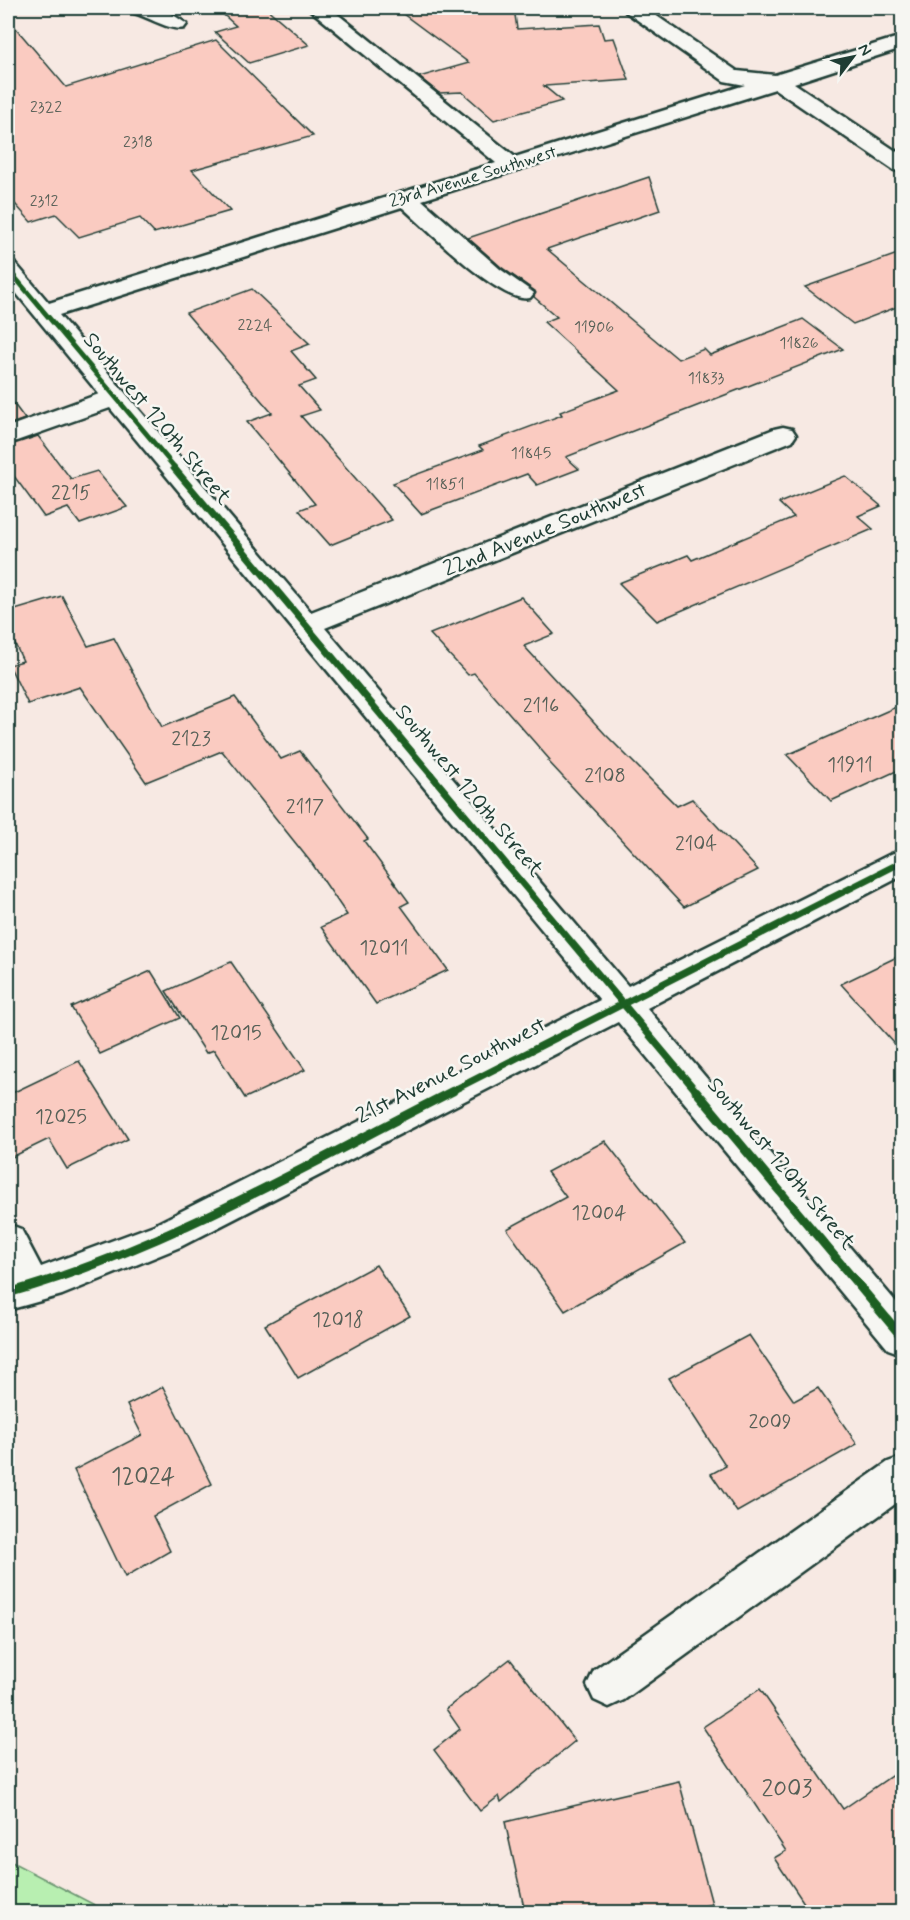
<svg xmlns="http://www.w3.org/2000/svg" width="910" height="1920" font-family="Mynerve,sans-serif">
  <rect width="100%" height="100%" fill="#f7e9e3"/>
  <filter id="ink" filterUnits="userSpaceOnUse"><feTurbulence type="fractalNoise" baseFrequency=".0167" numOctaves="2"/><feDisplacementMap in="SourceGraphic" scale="12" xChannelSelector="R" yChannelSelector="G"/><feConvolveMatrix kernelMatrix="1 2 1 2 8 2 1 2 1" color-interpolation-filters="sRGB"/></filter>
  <g filter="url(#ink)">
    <polygon fill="#b8efb1" stroke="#6c9672" stroke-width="1.5" points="8,1860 108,1912 8,1912"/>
    <g fill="#facbc1" stroke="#1f3d34" stroke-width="1.5">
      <polygon points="216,8 266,8 309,45 249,63 215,32 236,26"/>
      <polygon points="395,8 514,8 517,29 599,24 604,39 614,38 629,80 544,86 562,101 494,120 462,92 439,93 419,77 469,63"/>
      <polygon points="8,19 66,87 216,40 313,136 192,170 230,211 154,233 140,218 79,237 56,214 31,222 8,196"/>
      <polygon points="649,177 660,210 547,249 678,359 704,349 710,355 803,319 843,349 566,457 579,469 537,485 527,474 421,514 393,483 483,450 479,446 562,415 560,412 619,390 544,322 557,317 534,297 535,291 501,267 468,238"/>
      <polygon points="903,252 902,305 853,324 805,287"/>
      <polygon points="252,289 310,344 291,351 316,380 299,386 320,410 301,416 392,520 330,545 299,510 315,504 247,422 272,413 186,313"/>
      <polygon points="8,396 25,419 8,425"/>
      <polygon points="38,436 71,479 97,471 127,507 80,524 68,508 44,517 8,468 8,446"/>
      <polygon points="845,476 881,506 858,516 873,529 657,621 619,583 688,555 692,560 794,517 779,503"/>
      <polygon points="62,596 88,646 114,638 162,727 235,697 281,759 300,751 368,839 364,841 409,902 401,906 448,970 376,1004 321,927 347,915 313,865 222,751 146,782 80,687 28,704 9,665 23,661 8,629 8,612"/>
      <polygon points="521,597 554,634 524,646 605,734 677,806 692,799 758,870 684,907 548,761 550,760 474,673 468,675 430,634"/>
      <polygon points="903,704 903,768 831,801 787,755"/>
      <polygon points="903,954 903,1053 841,984"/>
      <polygon points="231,962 305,1070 245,1098 214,1050 206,1053 166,991"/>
      <polygon points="151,971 180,1018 100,1054 71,1007"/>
      <polygon points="79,1061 128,1139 67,1169 49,1139 8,1159 8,1095"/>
      <polygon points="605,1141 685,1243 565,1311 507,1229 566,1197 547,1172"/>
      <polygon points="376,1265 410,1316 298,1378 265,1325"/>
      <polygon points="749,1335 794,1401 818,1388 857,1444 737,1512 711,1474 726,1466 669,1378"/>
      <polygon points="163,1387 212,1484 153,1516 170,1551 125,1577 74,1470 142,1435 127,1405"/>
      <polygon points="510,1659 575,1741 501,1802 499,1796 480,1811 434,1750 460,1729 446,1709"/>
      <polygon points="760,1689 843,1809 903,1768 903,1912 810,1912 774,1858 786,1851 703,1727"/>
      <polygon points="679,1781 712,1904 678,1912 525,1912 505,1822"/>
    </g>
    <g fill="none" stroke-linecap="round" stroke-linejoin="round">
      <defs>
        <g id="minor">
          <path d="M128,8L164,9L187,24L184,28C171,32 147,16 131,12Z"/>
          <path d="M308,8H330L515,157L745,85L724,81L626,12L623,8H645L737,71L775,75L902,36V48L794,83L902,155V171L894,170L775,89L422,200L500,269L534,293L530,298C501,305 426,228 402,207L59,315L311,612L774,429L783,427L792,429L796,435L792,441L325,628L628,986L891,854L902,850V876L647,1008L902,1309V1354L888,1349L618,1022L180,1247L62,1295L8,1310V1224L21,1229L41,1267L154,1225L600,1000L110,408L8,444V427L99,394L8,283V262L16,264L49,303L496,163Z"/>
          <polygon points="902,1457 902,1499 624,1700 609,1707 594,1700 587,1685 594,1670 888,1462"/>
        </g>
      </defs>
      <use href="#minor" stroke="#1f3d34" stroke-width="5"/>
      <use href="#minor" fill="#f6f6f2" fill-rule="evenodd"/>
      <defs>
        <polyline id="cycleway-far2" points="8,269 176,469"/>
        <g id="cycleway-far1">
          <polyline points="174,468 697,1092"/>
          <polyline points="450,1092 902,862"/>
        </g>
        <g id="cycleway">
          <polyline points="696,1091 902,1337"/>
          <path d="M8,1293C165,1249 308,1164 453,1091"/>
        </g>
      </defs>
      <use href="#cycleway-far2" stroke="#f6f6f2" stroke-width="8"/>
      <use href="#cycleway-far1" stroke="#f6f6f2" stroke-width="10"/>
      <use href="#cycleway" stroke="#f6f6f2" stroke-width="13"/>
      <use href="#cycleway-far2" stroke="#1b5e20" stroke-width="5"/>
      <use href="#cycleway-far1" stroke="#1b5e20" stroke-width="7"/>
      <use href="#cycleway" stroke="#1b5e20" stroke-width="9"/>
    </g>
  </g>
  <g text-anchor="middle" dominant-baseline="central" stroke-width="5" stroke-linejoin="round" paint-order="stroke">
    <g font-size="16" fill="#566057">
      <text x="46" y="107">2322</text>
      <text x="138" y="142">2318</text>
      <text x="44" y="201">2312</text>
      <text x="255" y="325">2224</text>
      <text x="594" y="327">11906</text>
      <text x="799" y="343">11826</text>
      <text x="706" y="378">11833</text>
      <text x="531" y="453">11845</text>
      <text x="445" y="484">11851</text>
    </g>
    <g font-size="18" fill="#1f3d34" stroke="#f6f6f2">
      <text transform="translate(473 177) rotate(-17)">23rd Avenue Southwest</text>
    </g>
    <g font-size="20" fill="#566057">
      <text x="71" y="493">2215</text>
      <text x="541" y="706">2116</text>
      <text x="191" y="739">2123</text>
      <text x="850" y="765">11911</text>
      <text x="605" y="776">2108</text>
      <text x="305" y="807">2117</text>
      <text x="696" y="844">2104</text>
      <text x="384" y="948">12011</text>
      <text x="236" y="1033">12015</text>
      <text x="61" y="1117">12025</text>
      <text x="599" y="1213">12004</text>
      <text x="338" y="1320">12018</text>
      <text x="770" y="1422">2009</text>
    </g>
    <g font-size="22" fill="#1f3d34" stroke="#f6f6f2">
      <text transform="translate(157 419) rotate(50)">Southwest 120th Street</text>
      <text transform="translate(545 530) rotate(-22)">22nd Avenue Southwest</text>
      <text transform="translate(469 791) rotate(50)">Southwest 120th Street</text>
      <text transform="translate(451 1071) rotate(-27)">21st Avenue Southwest</text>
      <text transform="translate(781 1164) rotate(50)">Southwest 120th Street</text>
    </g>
    <g font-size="24" fill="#566057">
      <text x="143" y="1477">12024</text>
      <text x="787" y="1789">2003</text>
    </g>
  </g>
  <rect width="910" height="1920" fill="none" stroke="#f6f6f2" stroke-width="30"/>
  <rect x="15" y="15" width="880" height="1890" fill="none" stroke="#1f3d34" stroke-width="2" filter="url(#ink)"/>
  <g transform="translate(853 57) rotate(58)" stroke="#f6f6f2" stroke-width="4.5" paint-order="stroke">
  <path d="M0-4.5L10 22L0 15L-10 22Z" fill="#1f3d34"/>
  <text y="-9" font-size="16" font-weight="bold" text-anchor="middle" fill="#1f3d34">N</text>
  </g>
</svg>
